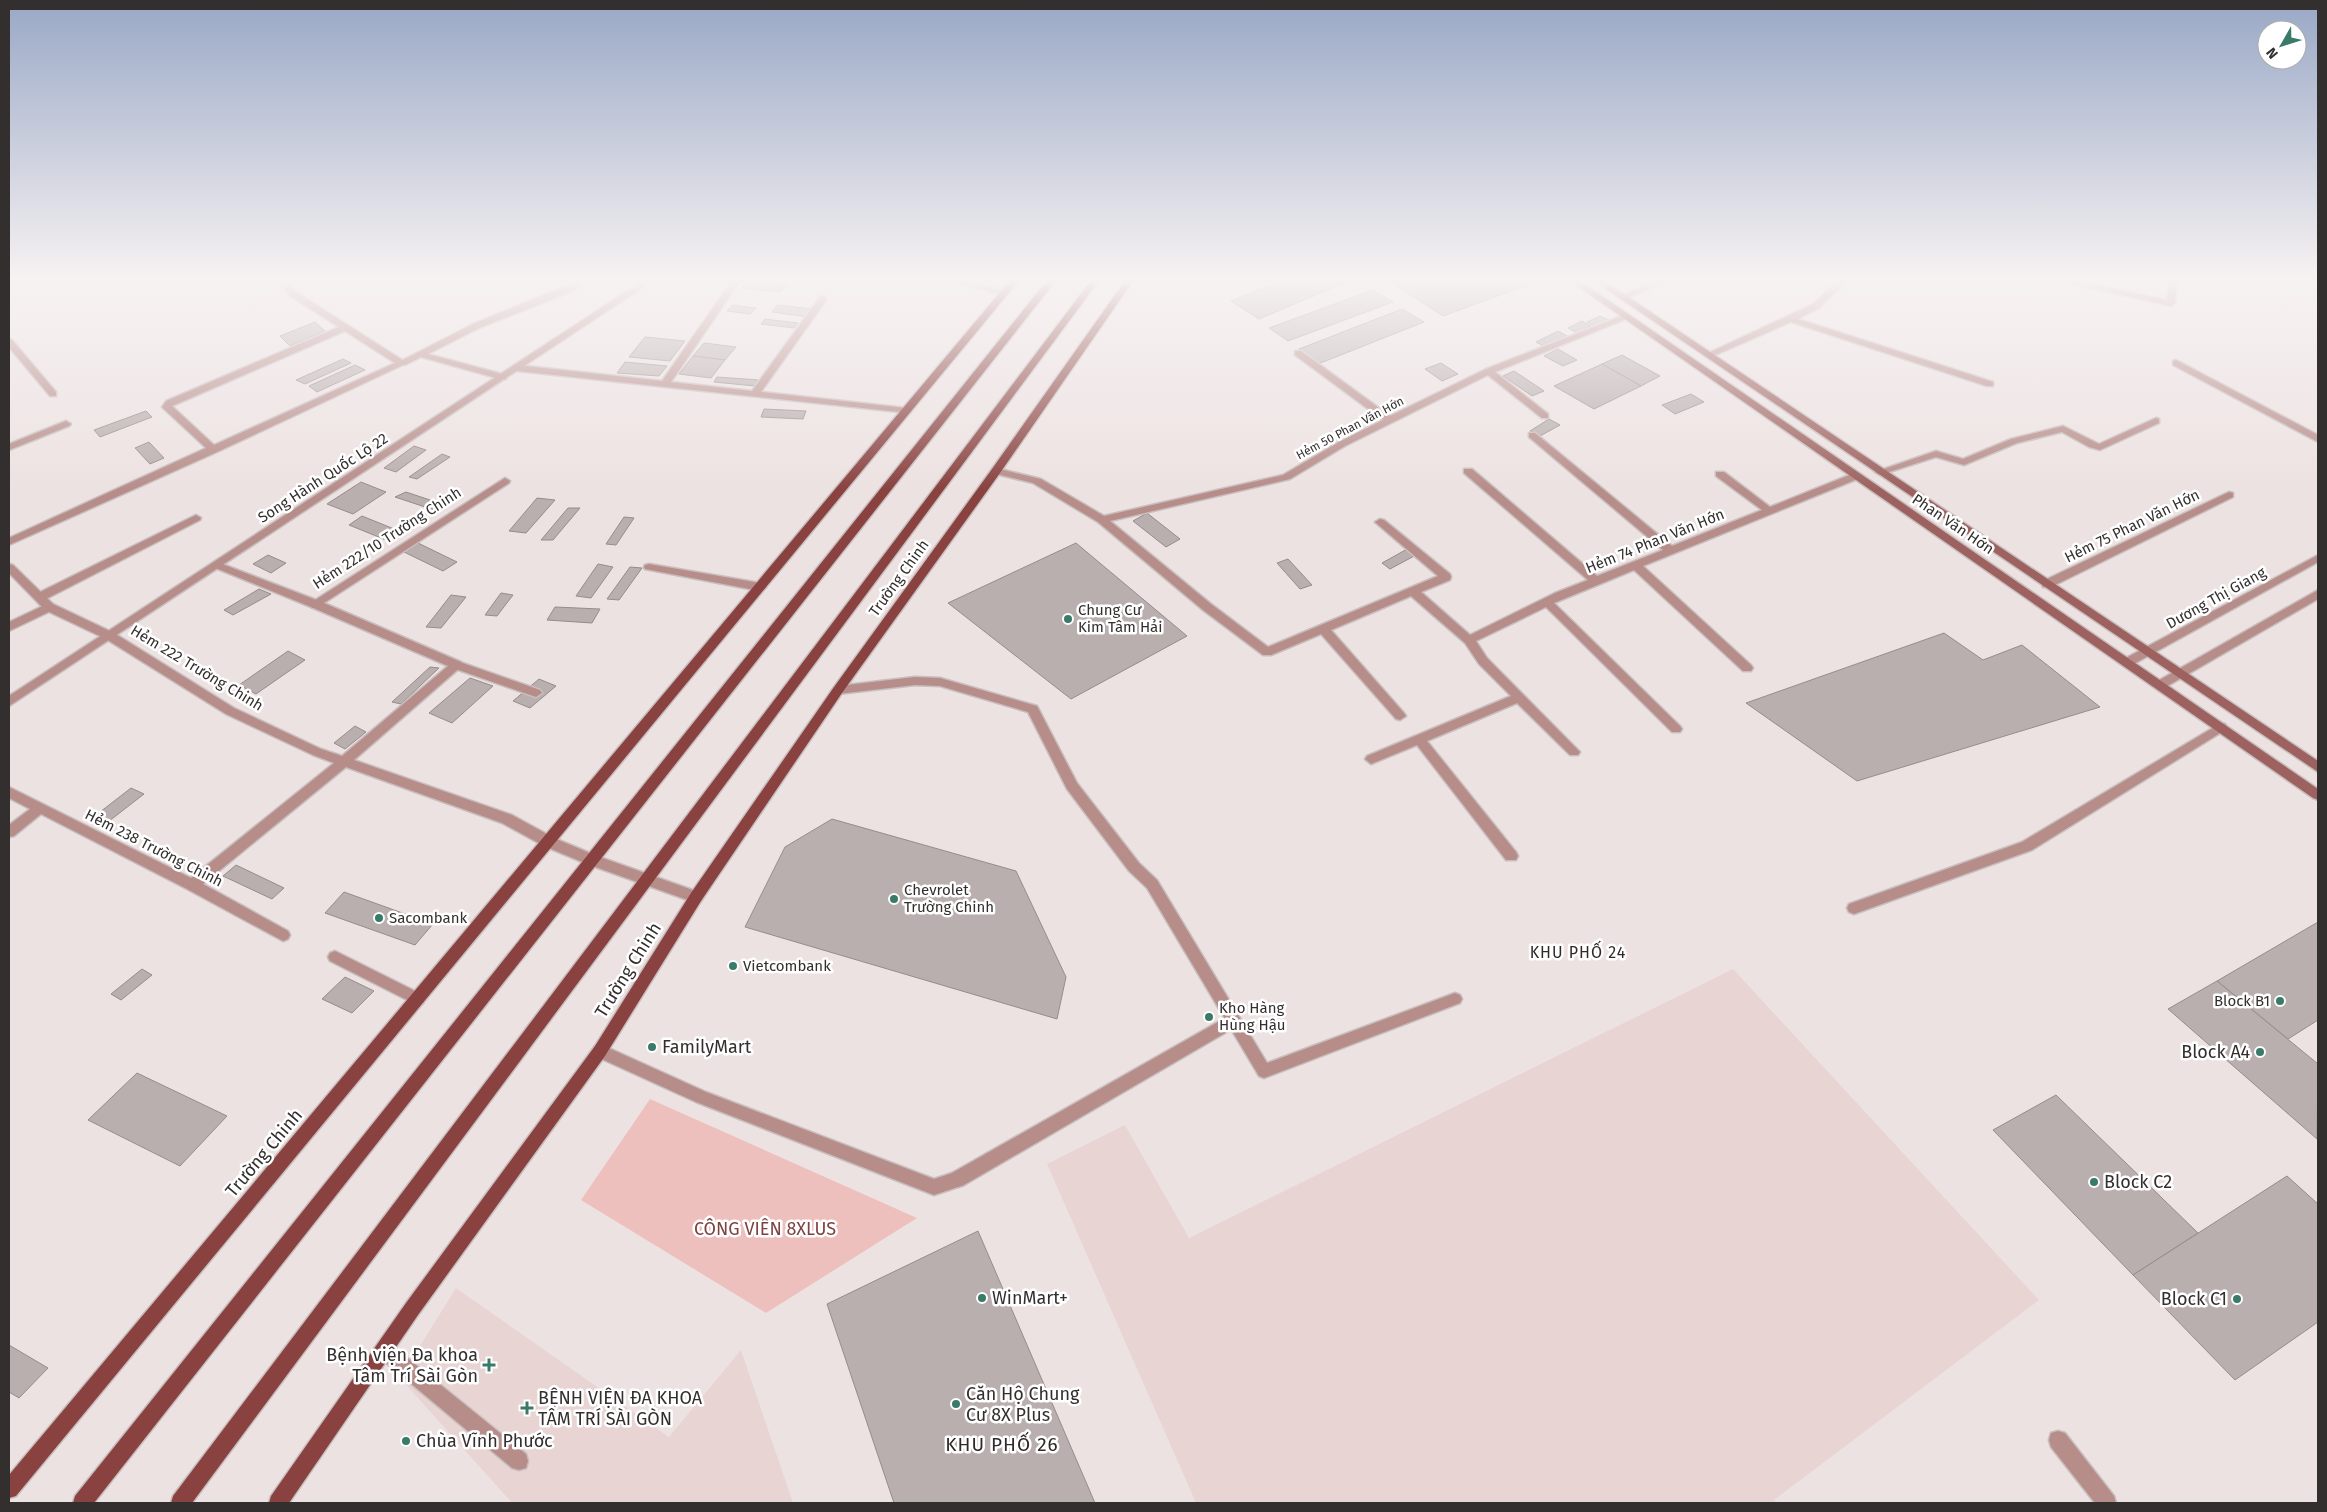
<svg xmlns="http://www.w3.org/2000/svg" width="2327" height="1512" font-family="'Fira Sans',sans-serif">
  <rect width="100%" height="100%" fill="#ede2e2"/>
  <g fill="#e8d5d3">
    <polygon points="1733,969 2039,1300 1774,1500 1777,1503 1196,1503 1047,1164 1125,1125 1189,1238"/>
    <polygon points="456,1288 669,1437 741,1350 793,1503 512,1503 400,1378"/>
  </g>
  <polygon fill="#eec0bd" points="650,1099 917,1218 766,1313 581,1200"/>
  <g fill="#b9afae" stroke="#968c8c">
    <polygon points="1288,278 1356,278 1259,319 1231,301"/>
    <polygon points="1403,278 1538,278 1541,280 1443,316 1391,282"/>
    <polygon points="747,282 786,285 781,292 742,288"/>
    <polygon points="1373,290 1393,302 1288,341 1269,328"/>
    <polygon points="732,305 756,308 750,314 727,311"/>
    <polygon points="777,305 813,309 808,317 772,312"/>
    <polygon points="1402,309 1424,322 1318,364 1299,349"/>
    <polygon points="1600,316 1609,320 1596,327 1587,322"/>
    <polygon points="765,319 798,323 794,328 761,324"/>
    <polygon points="1582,321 1591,326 1577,333 1568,328"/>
    <polygon points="315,322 325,331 290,346 280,336"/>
    <polygon points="1558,331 1567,336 1545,347 1536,342"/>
    <polygon points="645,337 685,341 670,361 629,357"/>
    <polygon points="704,343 736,347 725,360 693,356"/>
    <polygon points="1558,349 1577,360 1563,366 1544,356"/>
    <polygon points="1622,355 1660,376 1641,386 1602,364"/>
    <polygon points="693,356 725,360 711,378 679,374"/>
    <polygon points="343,359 351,363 305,384 296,380"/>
    <polygon points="625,362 667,366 659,376 617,373"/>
    <polygon points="1441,363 1458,374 1442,381 1425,369"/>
    <polygon points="1602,364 1641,386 1594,409 1554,386"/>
    <polygon points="355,365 365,370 317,392 309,386"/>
    <polygon points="1514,371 1544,391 1532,396 1503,376"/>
    <polygon points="717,377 759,380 755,386 714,382"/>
    <polygon points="1691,394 1704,402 1675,414 1662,405"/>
    <polygon points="764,409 806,411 803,419 761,417"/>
    <polygon points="146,411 152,417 100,437 94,430"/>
    <polygon points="1549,419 1560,425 1540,436 1530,431"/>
    <polygon points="149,442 164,458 150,464 135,448"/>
    <polygon points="414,446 426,450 396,472 384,468"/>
    <polygon points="442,454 450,457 417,479 409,477"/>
    <polygon points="361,482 386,492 353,514 327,504"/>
    <polygon points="406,492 448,506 437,511 395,497"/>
    <polygon points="537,498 555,500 526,533 509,531"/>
    <polygon points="568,508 580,508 553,540 541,540"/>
    <polygon points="1147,513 1180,539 1166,547 1133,521"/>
    <polygon points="362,516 404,533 391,542 349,525"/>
    <polygon points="624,517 634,518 616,545 606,544"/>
    <polygon points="418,543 457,562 443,571 404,552"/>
    <polygon points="1076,543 1187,636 1071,699 948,603"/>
    <polygon points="1409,548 1418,554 1390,569 1382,563"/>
    <polygon points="268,555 286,563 271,573 253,564"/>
    <polygon points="1288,559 1312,585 1300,589 1277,563"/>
    <polygon points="598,564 613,567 591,598 576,596"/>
    <polygon points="630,567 642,568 619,600 607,599"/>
    <polygon points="259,589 271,594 233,615 224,610"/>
    <polygon points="501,593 513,595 497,616 485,615"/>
    <polygon points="451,595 466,597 441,628 426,627"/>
    <polygon points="555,607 600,609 592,623 547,620"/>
    <polygon points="1944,633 1983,660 2022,645 2100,707 1857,781 1746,703"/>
    <polygon points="288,651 305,660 256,694 239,685"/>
    <polygon points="430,667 439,668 401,704 392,702"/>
    <polygon points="470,678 493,686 452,723 429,713"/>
    <polygon points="539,679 556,686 530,708 513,701"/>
    <polygon points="355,726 366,732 345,749 334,743"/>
    <polygon points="131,788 144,794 104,825 91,819"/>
    <polygon points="832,819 1016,871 1066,977 1057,1019 745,927 785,847"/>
    <polygon points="236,865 284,888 272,899 223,876"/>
    <polygon points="344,892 433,924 415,945 325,913"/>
    <polygon points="2318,922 2318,1020 2288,1039 2217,981"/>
    <polygon points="142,969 152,975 121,1000 111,994"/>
    <polygon points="345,977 374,991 352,1013 322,999"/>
    <polygon points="2217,981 2318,1064 2317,1139 2168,1009"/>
    <polygon points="137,1073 227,1116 180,1166 88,1120"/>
    <polygon points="2056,1095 2198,1233 2133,1275 1993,1130"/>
    <polygon points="2287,1176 2318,1204 2318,1322 2235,1380 2133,1275"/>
    <polygon points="978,1231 1095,1503 894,1503 827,1304"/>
    <polygon points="9,1345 48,1368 19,1398 9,1392"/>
  </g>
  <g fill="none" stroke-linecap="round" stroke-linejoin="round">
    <defs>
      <g id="service">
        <polygon points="585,278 596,278 568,293 479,328 428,354 506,375 506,379 500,379 421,357 405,365 397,363 473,324"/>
        <polygon points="1662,278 1674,278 1625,299 1618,297"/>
        <polygon points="1841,278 1850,278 1819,308 1798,319 1993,382 1993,386 1987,386 1791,322 1711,357 1704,355 1813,304"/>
        <polygon points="1624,315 1631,317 1495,372 1548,414 1548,418 1542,418 1488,375 1345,446 1290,479 1110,521 1211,604 1268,647 1438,576 1375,522 1380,519 1384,520 1450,574 1451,577 1450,580 1421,592 1470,635 1555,593 1588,580 1464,473 1464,469 1472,469 1597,576 1663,550 1529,437 1529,433 1535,433 1672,546 1762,510 1716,476 1716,472 1724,472 1770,507 1852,474 1860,474 1860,478 1643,566 1751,665 1753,668 1751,671 1743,671 1634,570 1554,603 1680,726 1682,729 1680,732 1672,732 1546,607 1476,641 1487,658 1580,752 1578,755 1570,755 1517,703 1427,741 1516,852 1518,856 1516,860 1506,860 1417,745 1371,764 1365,759 1367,756 1511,696 1479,664 1465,643 1411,596 1331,630 1404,713 1406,716 1400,720 1396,719 1321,634 1271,655 1263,655 1203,610 1098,522 1033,483 992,473 991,471 996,468 1041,479 1104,516 1283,475 1339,442 1383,420 1295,355 1295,351 1301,351 1390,416 1486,369"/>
        <polygon points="9,339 12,340 56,392 56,396 50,396 9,347"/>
        <polygon points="2176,360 2318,435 2318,442 2173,365 2173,361"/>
        <polygon points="2229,492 2233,493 2233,497 2051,587 2043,587 2042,584 2043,581"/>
        <polygon points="196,515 201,518 200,520 44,600 36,600 34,597 36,594"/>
        <polygon points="217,562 319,601 321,604 315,608 311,607 213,567 212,565 213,563"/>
        <polygon points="649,564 760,583 766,587 760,591 645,569 644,567 645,565"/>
        <polygon points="49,603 53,604 55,607 53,610 9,631 9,622"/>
        <polygon points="457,661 540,690 542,693 536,697 453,668 451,665"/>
        <polygon points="335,951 423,995 425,999 423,1003 418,1005 413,1003 330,961 328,957 330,953"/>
        <polygon points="1232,1014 1237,1016 1239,1021 1237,1026 964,1185 958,1187 952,1185 950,1179 952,1173"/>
        <polygon points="384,1341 390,1344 526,1454 528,1461 526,1468 519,1470 512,1468 378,1356 375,1350 378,1344"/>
      </g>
      <g id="minor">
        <path d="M275,278H284L296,292L407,363L217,452L9,545V538L206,448L164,409L162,407L166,401L339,327L290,296ZM345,331L395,363L214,445L172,406Z"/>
        <polygon points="734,278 742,278 671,382 752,391 820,297 823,296 827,299 761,392 906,408 909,409 909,413 517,371 512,368 517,365 662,381"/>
        <polygon points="938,278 954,278 1009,292 1005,295"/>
        <polygon points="2046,278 2063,278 2167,300 2169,278 2177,278 2175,303 2171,306"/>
        <polygon points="2156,418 2159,419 2159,423 2100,450 2089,447 2062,432 2017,443 1964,465 1936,457 1880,475 1875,472 1936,451 1963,459 2011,439 2063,426 2099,444"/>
        <polygon points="66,421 71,424 69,426 9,450 9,444"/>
        <polygon points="505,478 510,481 509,483 324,603 461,662 463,665 354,760 512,815 554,838 597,856 701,893 703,897 701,901 696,903 587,864 544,846 502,823 346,767 203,884 288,931 290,935 288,939 283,941 187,889 41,814 14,836 9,837 9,825 30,809 9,798 9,787 191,878 334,763 313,755 226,714 106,639 45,610 9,573 9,564 13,565 53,604 114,633 234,708 321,749 342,756 448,666 311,607 309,604"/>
        <polygon points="2318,555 2318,562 2132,665 2124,665 2122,662 2124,659"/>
        <polygon points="2318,590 2318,599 2164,688 2156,688 2154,685 2156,682"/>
        <polygon points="915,677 940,678 1037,706 1077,783 1139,863 1157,880 1267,1063 1455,993 1460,995 1462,999 1460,1003 1264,1078 1259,1076 1147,888 1129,871 1067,789 1028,712 940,686 915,685 838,694 832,690 838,686"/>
        <polygon points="2221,723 2225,724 2227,727 2225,730 2032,850 1854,914 1849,912 1847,908 1849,904 2022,842"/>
        <polygon points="600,1044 706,1092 934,1179 958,1171 964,1173 966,1179 964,1185 934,1195 696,1102 595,1056 592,1051 595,1046"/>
        <polygon points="2058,1431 2065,1433 2114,1496 2116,1503 2095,1503 2051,1447 2049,1440 2051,1433"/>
      </g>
      <polygon id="tertiary" points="647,278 657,278 9,706 9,696"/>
      <g id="secondary">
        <polygon points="1566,278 1576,278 2318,789 2318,800 2313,798"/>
        <polygon points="1590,278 1600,278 2318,761 2318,772"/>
      </g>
      <g id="primary">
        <polygon points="1012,278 1021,278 16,1496 9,1498 9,1475"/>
        <polygon points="1049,278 1058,278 94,1503 73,1503 75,1496"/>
        <polygon points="1093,278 1101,278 192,1503 171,1503 173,1496"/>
        <polygon points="1127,278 1135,278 1000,473 842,693 701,901 605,1056 418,1315 289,1503 269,1503 271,1496 406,1303 595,1046 691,893 834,687 992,469"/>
      </g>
    </defs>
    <use href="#service" stroke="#c8bebe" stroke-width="3"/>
    <use href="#minor" stroke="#c8bebe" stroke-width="3"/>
    <use href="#tertiary" stroke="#c8bebe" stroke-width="3"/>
    <use href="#secondary" stroke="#c8bebe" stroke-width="3"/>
    <use href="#primary" stroke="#c8bebe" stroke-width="3"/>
    <use href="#service" fill="#b78d8a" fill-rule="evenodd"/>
    <use href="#minor" fill="#b78d8a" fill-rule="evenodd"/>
    <use href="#tertiary" fill="#b78d8a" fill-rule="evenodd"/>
    <use href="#secondary" fill="#9d625f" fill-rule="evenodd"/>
    <use href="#primary" fill="#894240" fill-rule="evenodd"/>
  </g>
  <linearGradient id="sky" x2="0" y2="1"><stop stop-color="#99a8c6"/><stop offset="0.57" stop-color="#f7f2f2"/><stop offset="1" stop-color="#f7f2f2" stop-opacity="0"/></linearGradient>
  <rect width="2327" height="490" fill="url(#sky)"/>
  <g fill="#3a7a68" stroke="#fff" stroke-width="2">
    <circle cx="1068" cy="619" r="5"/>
    <circle cx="894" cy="899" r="5"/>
    <circle cx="379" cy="918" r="5"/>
    <circle cx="733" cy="966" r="5"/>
    <circle cx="2280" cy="1001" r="5"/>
    <circle cx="1209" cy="1017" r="5"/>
    <circle cx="652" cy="1047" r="5"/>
    <circle cx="2260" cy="1052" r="5"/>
    <circle cx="2094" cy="1182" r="5"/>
    <circle cx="982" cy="1298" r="5"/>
    <circle cx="2237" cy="1299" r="5"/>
    <path d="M486.5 1357.5h5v5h5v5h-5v5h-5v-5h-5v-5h5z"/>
    <circle cx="956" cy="1404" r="5"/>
    <path d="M524.5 1400.5h5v5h5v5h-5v5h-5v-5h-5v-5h5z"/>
    <circle cx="406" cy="1441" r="5"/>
  </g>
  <g text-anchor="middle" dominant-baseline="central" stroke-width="5" stroke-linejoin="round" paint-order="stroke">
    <g font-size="12" fill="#332f2f" stroke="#fff">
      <text transform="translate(1350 428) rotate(-28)">Hẻm 50 Phan Văn Hớn</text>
    </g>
    <g font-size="15" fill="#332f2f" stroke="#fff">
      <text transform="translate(323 478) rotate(-33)">Song Hành Quốc Lộ 22</text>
      <text transform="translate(1953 524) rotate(34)">Phan Văn Hớn</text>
      <text transform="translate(2132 526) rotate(-26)">Hẻm 75 Phan Văn Hớn</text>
      <text transform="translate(387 538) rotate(-33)">Hẻm 222/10 Trường Chinh</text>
      <text transform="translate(1655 541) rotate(-22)">Hẻm 74 Phan Văn Hớn</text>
      <text transform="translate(899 578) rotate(-54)">Trường Chinh</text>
      <text transform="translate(2216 598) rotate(-29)">Dương Thị Giang</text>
      <text transform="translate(197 668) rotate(31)">Hẻm 222 Trường Chinh</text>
      <text transform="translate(154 848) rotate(27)">Hẻm 238 Trường Chinh</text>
    </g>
    <g font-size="15" fill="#332f2f" stroke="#fff" text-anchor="start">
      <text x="1078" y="610">Chung Cư<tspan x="1078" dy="17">Kim Tâm Hải</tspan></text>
      <text x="904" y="890">Chevrolet<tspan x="904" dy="17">Trường Chinh</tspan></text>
      <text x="389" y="918">Sacombank</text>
      <text x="743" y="966">Vietcombank</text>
      <text x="2270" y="1001" text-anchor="end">Block B1</text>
      <text x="1219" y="1008">Kho Hàng<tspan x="1219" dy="17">Hùng Hậu</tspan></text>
    </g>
    <g font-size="16" letter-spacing="1" fill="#312928" stroke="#fff">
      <text x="1578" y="952">KHU PHỐ 24</text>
    </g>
    <g font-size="18" fill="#332f2f" stroke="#fff">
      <text transform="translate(628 970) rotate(-58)">Trường Chinh</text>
      <text transform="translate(264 1153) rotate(-50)">Trường Chinh</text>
    </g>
    <g font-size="18" fill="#332f2f" stroke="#fff" text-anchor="start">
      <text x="662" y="1047">FamilyMart</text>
      <text x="2250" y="1052" text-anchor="end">Block A4</text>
      <text x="2104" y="1182">Block C2</text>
      <text x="992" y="1298">WinMart+</text>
      <text x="2227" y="1299" text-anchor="end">Block C1</text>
      <text x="478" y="1355" text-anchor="end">Bệnh viện Đa khoa<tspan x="478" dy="21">Tâm Trí Sài Gòn</tspan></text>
      <text x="966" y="1394">Căn Hộ Chung<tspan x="966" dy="21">Cư 8X Plus</tspan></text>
      <text x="538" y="1398">BỆNH VIỆN ĐA KHOA<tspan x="538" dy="21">TÂM TRÍ SÀI GÒN</tspan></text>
      <text x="416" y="1441">Chùa Vĩnh Phước</text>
    </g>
    <g font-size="18" fill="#7f4240" stroke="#fff">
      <text x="765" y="1229">CÔNG VIÊN 8XLUS</text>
    </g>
    <g font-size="19" letter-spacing="1" fill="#312928" stroke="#fff">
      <text x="1002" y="1444">KHU PHỐ 26</text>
    </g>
  </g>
  <rect width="2327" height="1512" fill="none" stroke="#332f2f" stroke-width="20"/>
  <g transform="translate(2282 45) rotate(231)"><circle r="24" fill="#ffffff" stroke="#adacac"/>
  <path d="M0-4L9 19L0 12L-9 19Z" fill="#3a7a68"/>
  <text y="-8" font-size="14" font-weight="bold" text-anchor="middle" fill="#332f2f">N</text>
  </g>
</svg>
